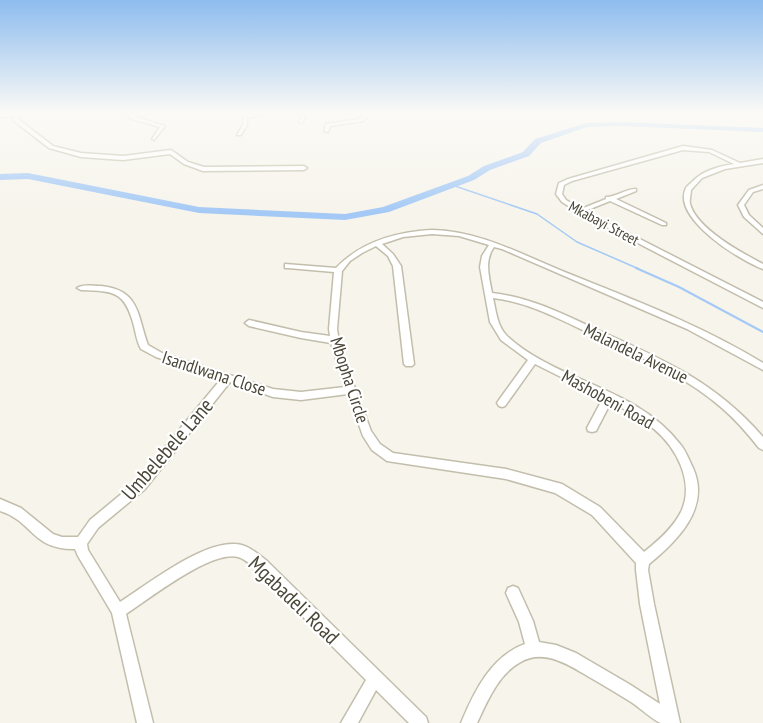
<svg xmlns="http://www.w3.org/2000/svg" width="763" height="723" font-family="'PT Sans Narrow',sans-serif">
  <rect width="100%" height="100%" fill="#f6f4eb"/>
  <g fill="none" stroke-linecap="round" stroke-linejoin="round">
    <polyline stroke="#a4c9f6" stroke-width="1.5" points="452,185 537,214 577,242 639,269"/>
    <polyline stroke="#a4c9f6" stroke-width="2" points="636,268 679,287 763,332"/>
    <polygon fill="#a4c9f6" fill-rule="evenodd" points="622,122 763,128 763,132 622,126 587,127 541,143 529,156 490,170 474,180 389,212 345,220 199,213 28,179 0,180 0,174 28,173 199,207 345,214 383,207 468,176 484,166 523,152 535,139 586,123"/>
    <defs>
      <g id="minor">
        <polygon points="12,112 19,112 17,113 18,119 53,146 81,153 123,156 171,150 188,162 204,167 304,166 307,168 304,170 203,171 184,164 170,154 123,160 81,157 49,148 14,121 13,115 0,118 0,116"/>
        <polygon points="109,112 162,112 133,116 165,126 154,140 152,139 160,127 129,118 129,115"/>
        <polygon points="265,112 274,112 247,118 247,125 241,135 237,135 243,125 243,116"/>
        <polygon points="302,112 306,112 303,122 301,123 299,122"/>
        <polygon points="366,112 371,112 363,121 330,126 328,132 324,131 326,124 360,119"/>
        <polygon points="443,112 448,112 444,115 442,114"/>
        <path d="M683,146L712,150L740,163L763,159V163L725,169L702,178L691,190C691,194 689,200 690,204C697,229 742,253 763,264V269C741,261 671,218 686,188C687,186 690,184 692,182C702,171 719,166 734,164L709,152L683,150L572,181L564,185L562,194L566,200L581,209L606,199V197C616,197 626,189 636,189V191L616,199L666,223V225H662L610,201L585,211L763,302V308L578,212L562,202L556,194L559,183L568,179Z"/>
        <polygon points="763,185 763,189 753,192 744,205 749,215 763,228 763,234 744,217 738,205 749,190"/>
        <path d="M432,230C481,231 522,255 567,273C634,300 701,325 763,363V370L687,329L502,249L494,247C484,261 489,276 492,293C528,297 559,312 591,327C658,357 714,380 763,437V450L759,448C748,434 736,420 722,408C683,374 634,354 587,332C557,318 527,302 493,298C496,311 497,326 507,336C557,382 637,387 680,444C686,451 689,460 693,468C711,508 677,541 649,564L648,570L654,604L680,723C674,723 667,723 661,723C654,721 639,707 631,702C618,694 605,686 591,678C570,666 544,647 519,663C498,675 487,702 477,723H461C474,692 491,656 525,644L519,622L506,593L508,588L513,586L518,588L533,621L539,642L556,645L576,653L629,684L660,704L640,604L636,570V563L592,515L555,493L506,479L387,461L372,450L363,436L348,394L301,400L273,397L230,382L145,489L98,528L87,544L88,550L120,602C148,584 201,542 235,544C247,544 258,554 267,561L426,717L428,723H409L376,690L358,723H341L366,680L257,571C252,566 246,559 238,557C211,550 149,599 126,614L153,723H137L112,613L78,556L75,549C32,550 33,521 0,511V499L21,508L53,534L62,537H78L90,520L137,481L221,379L156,357L141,349C137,342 136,334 134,326C125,291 114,291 81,290L77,288C83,284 93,286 101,286C140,290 137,315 148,345L162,353L273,389L301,392L345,387L331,343L301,338L249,326L245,323L249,320L301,332L330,336L329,329L334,272L288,268H285V264L336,268C362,241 396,232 432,230ZM432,234L459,236L489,245L482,256L480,267L490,322L501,340L528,360L499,400L497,403L499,406L502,407L505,406L535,364L603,398L587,428L588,431L592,432L596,431L611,402C626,410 641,418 654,429C677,448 695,483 681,512C673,528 658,541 644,552L600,507L562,484L506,469L393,453L380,444L371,431L340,348L337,329L342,271L350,261L362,253L376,246L388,256L393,266L404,364L406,366H412L414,364L401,266L393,254L382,244L403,237Z"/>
      </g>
    </defs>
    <use href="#minor" stroke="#c3beac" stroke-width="3"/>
    <use href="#minor" fill="#fff" fill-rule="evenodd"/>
  </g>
  <linearGradient id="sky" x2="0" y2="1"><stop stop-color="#8dbcee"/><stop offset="0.53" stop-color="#fbfaf6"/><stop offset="1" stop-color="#fbfaf6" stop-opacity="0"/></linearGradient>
  <rect width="763" height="213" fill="url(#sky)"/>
  <g text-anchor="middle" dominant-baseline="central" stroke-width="4.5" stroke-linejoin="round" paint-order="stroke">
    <g font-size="15" fill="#4b4638" stroke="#fff">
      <text transform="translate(604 223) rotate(28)">Mkabayi Street</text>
    </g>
    <g font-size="18" fill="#4b4638" stroke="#fff">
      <text transform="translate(636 353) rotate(26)">Malandela Avenue</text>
      <text transform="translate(214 373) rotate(18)">Isandlwana Close</text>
      <text transform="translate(350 380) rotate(72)">Mbopha Circle</text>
      <text transform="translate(608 399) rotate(29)">Mashobeni Road</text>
    </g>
    <g font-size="21" fill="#4b4638" stroke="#fff">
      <text transform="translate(167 449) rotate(-49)">Umbelebele Lane</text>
      <text transform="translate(294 600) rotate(44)">Mgabadeli Road</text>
    </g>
  </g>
</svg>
